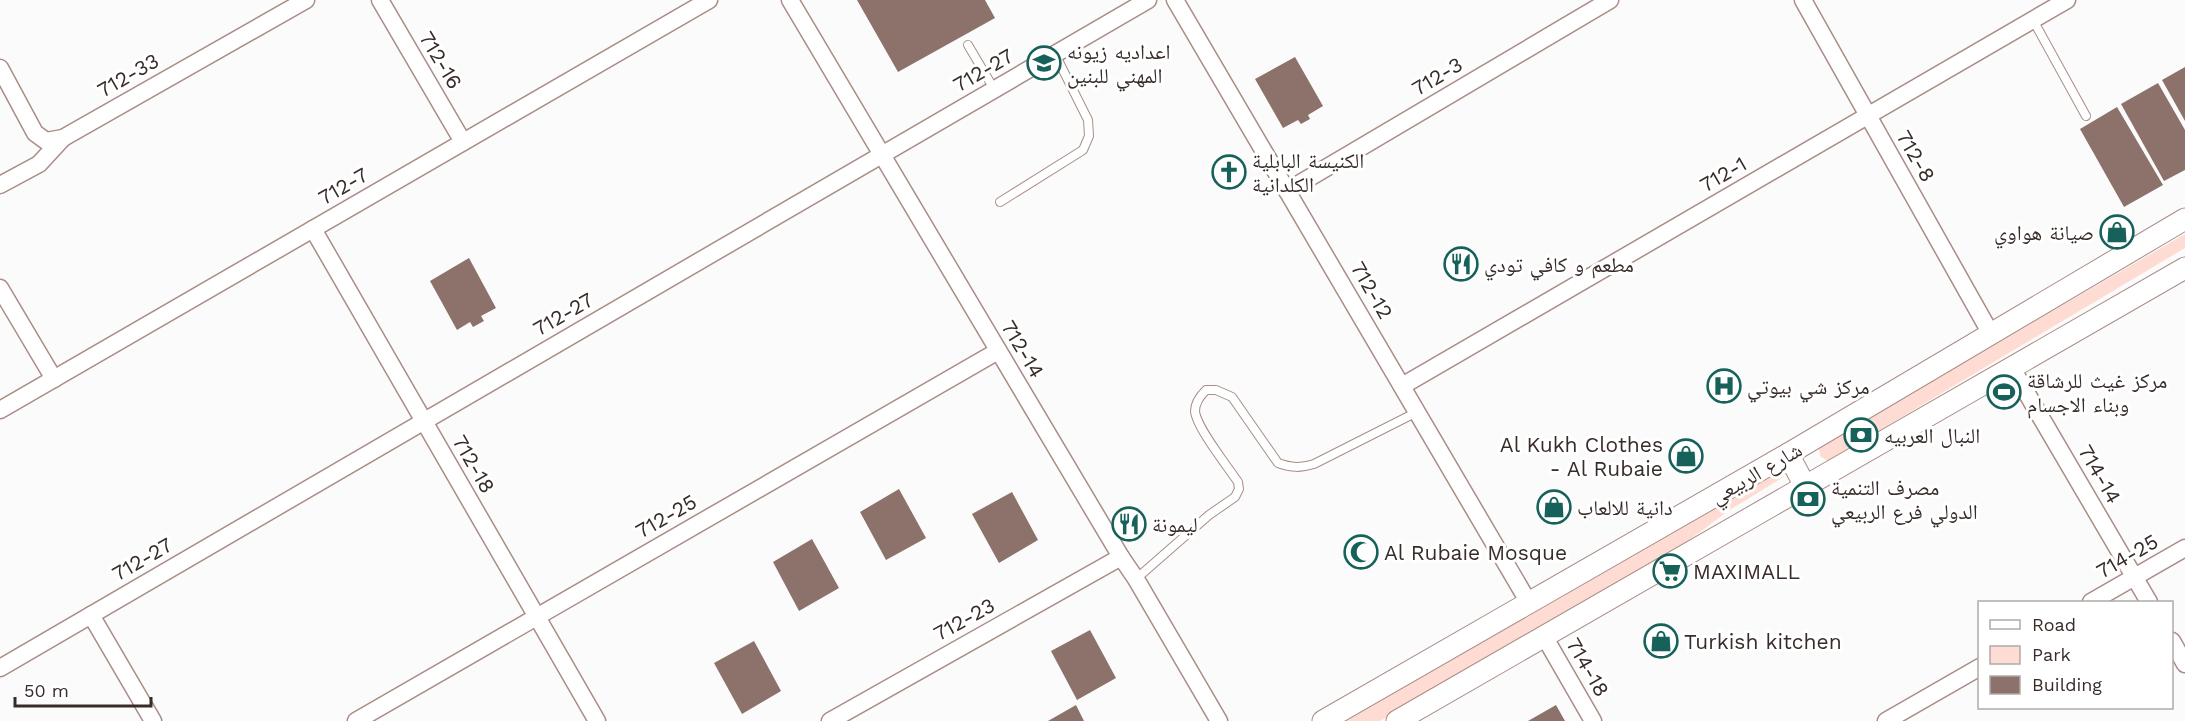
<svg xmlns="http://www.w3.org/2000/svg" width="2185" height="721" font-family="'Work Sans','Noto Naskh Arabic',sans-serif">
  <rect width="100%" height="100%" fill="#fbfbfb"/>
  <g fill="#fedcd3">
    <polygon points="2185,234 2185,248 1828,461 1820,456 1819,447"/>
    <polygon points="1779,472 1784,476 1782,478 1728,511 1661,561 1380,721 1345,721"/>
  </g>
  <g fill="#8d726b">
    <polygon points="857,0 985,0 995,18 898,72"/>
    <polygon points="1295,57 1323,106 1308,115 1310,119 1301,124 1298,120 1283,128 1255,79"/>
    <polygon points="2185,67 2185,121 2162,80"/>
    <polygon points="2158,83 2185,130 2185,170 2164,181 2121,104"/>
    <polygon points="2117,107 2163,185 2124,207 2080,129"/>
    <polygon points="469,258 496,308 481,316 484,321 473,327 470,322 457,330 430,281"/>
    <polygon points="899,489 926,538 886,560 860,512"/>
    <polygon points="1012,492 1038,540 999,563 972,514"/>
    <polygon points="812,539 839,588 799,611 773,562"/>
    <polygon points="1090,630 1116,678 1077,700 1051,651"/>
    <polygon points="754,641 781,691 742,714 714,663"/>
    <polygon points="1076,705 1084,721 1048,721"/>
    <polygon points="1556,705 1565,721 1528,721"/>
  </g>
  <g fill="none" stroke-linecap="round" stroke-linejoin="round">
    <defs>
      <g id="service">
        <polyline points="2033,20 2086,116"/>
        <polyline points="968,45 994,89"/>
        <polyline points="1000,202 1083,150 1089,136 1088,120 1055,54"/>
        <path d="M1136,579L1209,515L1235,497L1239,489L1238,482C1228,467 1196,427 1195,411C1195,403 1200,396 1206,390H1216L1232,397L1278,463C1292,468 1300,468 1314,464L1417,412"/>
      </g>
      <g id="minor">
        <polyline points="380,0 463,142"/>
        <polyline points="790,0 1121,557 1136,579 1219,721"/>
        <polyline points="1175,0 1529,603"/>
        <polyline points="1803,0 1991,334"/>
        <polyline points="0,68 35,133 46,141 63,138 306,0"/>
        <polyline points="0,185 39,164 63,138"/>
        <polyline points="1287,191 1610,0"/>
        <polyline points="313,229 597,721"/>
        <polyline points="0,288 54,379"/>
        <polyline points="2012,368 2149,602"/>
        <polyline points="1402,386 2067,0"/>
        <polyline points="0,410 709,0"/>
        <polyline points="2091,602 2185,548"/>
        <polyline points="91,615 153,721"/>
        <polyline points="1544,636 1593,721"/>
        <polyline points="2172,641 2185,664"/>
        <polyline points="0,668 1148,0"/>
        <polyline points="356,721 998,351"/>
        <polyline points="830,721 1121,557"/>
        <polyline points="1886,721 1980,667"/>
      </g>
      <g id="tertiary">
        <polyline points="1788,454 1805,486"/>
        <polyline points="1323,721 1788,454 2185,219"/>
        <polyline points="1397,721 2185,268"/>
      </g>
    </defs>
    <use href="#service" stroke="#a98d86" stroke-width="10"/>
    <use href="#minor" stroke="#a98d86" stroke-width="19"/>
    <use href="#tertiary" stroke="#a98d86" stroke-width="23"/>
    <use href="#service" stroke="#fff" stroke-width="8"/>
    <use href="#minor" stroke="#fff" stroke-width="16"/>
    <use href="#tertiary" stroke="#fff" stroke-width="21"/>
  </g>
  <defs>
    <symbol id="school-ring" viewBox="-11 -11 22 22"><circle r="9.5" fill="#fff" stroke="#16625b" stroke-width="1.5"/><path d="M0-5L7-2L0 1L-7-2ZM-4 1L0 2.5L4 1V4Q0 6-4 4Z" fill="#16625b"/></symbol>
    <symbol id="church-ring" viewBox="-11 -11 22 22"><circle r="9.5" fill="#fff" stroke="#16625b" stroke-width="1.5"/><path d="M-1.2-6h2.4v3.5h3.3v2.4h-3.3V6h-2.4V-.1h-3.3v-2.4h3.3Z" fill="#16625b"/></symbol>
    <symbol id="shop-ring" viewBox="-11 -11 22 22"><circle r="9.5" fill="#fff" stroke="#16625b" stroke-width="1.5"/><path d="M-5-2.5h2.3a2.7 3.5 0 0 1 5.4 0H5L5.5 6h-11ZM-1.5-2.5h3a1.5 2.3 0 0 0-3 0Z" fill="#16625b"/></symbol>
    <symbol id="restaurant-ring" viewBox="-11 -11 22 22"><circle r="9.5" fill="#fff" stroke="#16625b" stroke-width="1.5"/><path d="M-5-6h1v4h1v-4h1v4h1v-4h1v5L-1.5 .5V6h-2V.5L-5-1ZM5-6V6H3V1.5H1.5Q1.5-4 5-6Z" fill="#16625b"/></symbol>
    <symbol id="hospital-ring" viewBox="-11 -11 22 22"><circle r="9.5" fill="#fff" stroke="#16625b" stroke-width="1.5"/><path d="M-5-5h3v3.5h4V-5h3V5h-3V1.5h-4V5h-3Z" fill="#16625b"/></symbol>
    <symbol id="stadium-ring" viewBox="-11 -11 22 22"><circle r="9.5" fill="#fff" stroke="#16625b" stroke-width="1.5"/><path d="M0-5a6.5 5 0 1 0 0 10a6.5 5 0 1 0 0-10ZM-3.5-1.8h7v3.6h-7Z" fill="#16625b"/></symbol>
    <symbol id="bank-ring" viewBox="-11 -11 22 22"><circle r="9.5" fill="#fff" stroke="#16625b" stroke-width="1.5"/><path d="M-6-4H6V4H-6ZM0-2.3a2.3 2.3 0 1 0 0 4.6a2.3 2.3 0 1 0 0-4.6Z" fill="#16625b"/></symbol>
    <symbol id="mosque-ring" viewBox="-11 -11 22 22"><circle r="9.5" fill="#fff" stroke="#16625b" stroke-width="1.5"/><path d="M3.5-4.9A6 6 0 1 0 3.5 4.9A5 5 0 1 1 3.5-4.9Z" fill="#16625b"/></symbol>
    <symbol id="supermarket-ring" viewBox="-11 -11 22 22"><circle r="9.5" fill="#fff" stroke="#16625b" stroke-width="1.5"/><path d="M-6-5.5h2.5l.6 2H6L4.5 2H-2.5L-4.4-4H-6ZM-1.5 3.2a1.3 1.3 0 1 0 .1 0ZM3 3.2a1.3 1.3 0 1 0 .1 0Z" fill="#16625b"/></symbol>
  </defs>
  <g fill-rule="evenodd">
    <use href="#school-ring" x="1025" y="44" width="38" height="38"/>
    <use href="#church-ring" x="1210" y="153" width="38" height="38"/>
    <use href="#shop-ring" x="2098" y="213" width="38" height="38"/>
    <use href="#restaurant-ring" x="1442" y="245" width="38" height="38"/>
    <use href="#hospital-ring" x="1705" y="367" width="38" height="38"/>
    <use href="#stadium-ring" x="1985" y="373" width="38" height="38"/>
    <use href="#bank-ring" x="1842" y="416" width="38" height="38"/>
    <use href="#shop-ring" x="1667" y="437" width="38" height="38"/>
    <use href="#bank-ring" x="1789" y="480" width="38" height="38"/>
    <use href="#shop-ring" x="1535" y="488" width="38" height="38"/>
    <use href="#restaurant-ring" x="1110" y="505" width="38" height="38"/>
    <use href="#mosque-ring" x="1342" y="533" width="38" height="38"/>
    <use href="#supermarket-ring" x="1651" y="552" width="38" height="38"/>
    <use href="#shop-ring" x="1642" y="622" width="38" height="38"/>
  </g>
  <g text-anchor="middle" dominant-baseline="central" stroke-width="6" stroke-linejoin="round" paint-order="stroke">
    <g font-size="21" fill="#382c29" stroke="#fff" text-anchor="start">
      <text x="1067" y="51">اعداديه زيونه<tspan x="1067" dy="24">المهني للبنين</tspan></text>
      <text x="1252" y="160">الكنيسة البابلية<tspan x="1252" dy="24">الكلدانية</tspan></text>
      <text x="2094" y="232" text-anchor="end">صيانة هواوي</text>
      <text x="1484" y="264">مطعم و كافي تودي</text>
      <text x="2027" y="380">مركز غيث للرشاقة<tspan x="2027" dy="24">وبناء الاجسام</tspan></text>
      <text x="1747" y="386">مركز شي بيوتي</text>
      <text x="1884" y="435">النبال العربيه</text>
      <text x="1663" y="444" text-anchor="end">Al Kukh Clothes<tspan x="1663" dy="24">- Al Rubaie</tspan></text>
      <text x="1831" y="487">مصرف التنمية<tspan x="1831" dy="24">الدولي فرع الربيعي</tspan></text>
      <text x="1577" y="507">دانية للالعاب</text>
      <text x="1152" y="524">ليمونة</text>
      <text x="1384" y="552">Al Rubaie Mosque</text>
      <text x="1693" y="571">MAXIMALL</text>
      <text x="1684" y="641">Turkish kitchen</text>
    </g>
    <g font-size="21" fill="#382c29" stroke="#fff">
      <text transform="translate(441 60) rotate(59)">712-16</text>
      <text transform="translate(983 70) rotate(-30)">712-27</text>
      <text transform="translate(128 75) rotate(-30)">712-33</text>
      <text transform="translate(1437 76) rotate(-31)">712-3</text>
      <text transform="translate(1916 156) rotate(60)">712-8</text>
      <text transform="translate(1723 174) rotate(-30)">712-1</text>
      <text transform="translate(343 186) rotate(-30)">712-7</text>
      <text transform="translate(1372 290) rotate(60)">712-12</text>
      <text transform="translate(563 314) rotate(-30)">712-27</text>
      <text transform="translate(1023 349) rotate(59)">712-14</text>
      <text transform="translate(474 464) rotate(60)">712-18</text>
      <text transform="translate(1756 473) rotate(-30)">شارع الربيعي</text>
      <text transform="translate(2100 474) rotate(60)">714-14</text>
      <text transform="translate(666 516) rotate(-30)">712-25</text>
      <text transform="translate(2127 556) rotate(-30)">714-25</text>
      <text transform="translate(142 559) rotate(-30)">712-27</text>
      <text transform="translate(964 619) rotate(-29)">712-23</text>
      <text transform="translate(1588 667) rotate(60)">714-18</text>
    </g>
  </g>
  <rect x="1978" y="601" width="195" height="108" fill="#ffffff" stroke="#afaba9" stroke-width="1.5"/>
  <rect x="1990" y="620" width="30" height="9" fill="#ffffff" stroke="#afaba9" stroke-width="1.5"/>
  <text x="2032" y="631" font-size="18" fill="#382c29">Road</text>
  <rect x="1990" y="646" width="30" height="18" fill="#fedcd3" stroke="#afaba9" stroke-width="1.5"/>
  <text x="2032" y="661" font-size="18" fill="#382c29">Park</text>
  <rect x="1990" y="676" width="30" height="18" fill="#8d726b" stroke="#afaba9" stroke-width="1.5"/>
  <text x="2032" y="691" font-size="18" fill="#382c29">Building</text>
  <path d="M15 697v9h136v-9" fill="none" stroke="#382c29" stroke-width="3"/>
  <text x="24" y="697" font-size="18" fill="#382c29" stroke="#ffffff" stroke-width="4.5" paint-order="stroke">50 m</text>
</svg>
